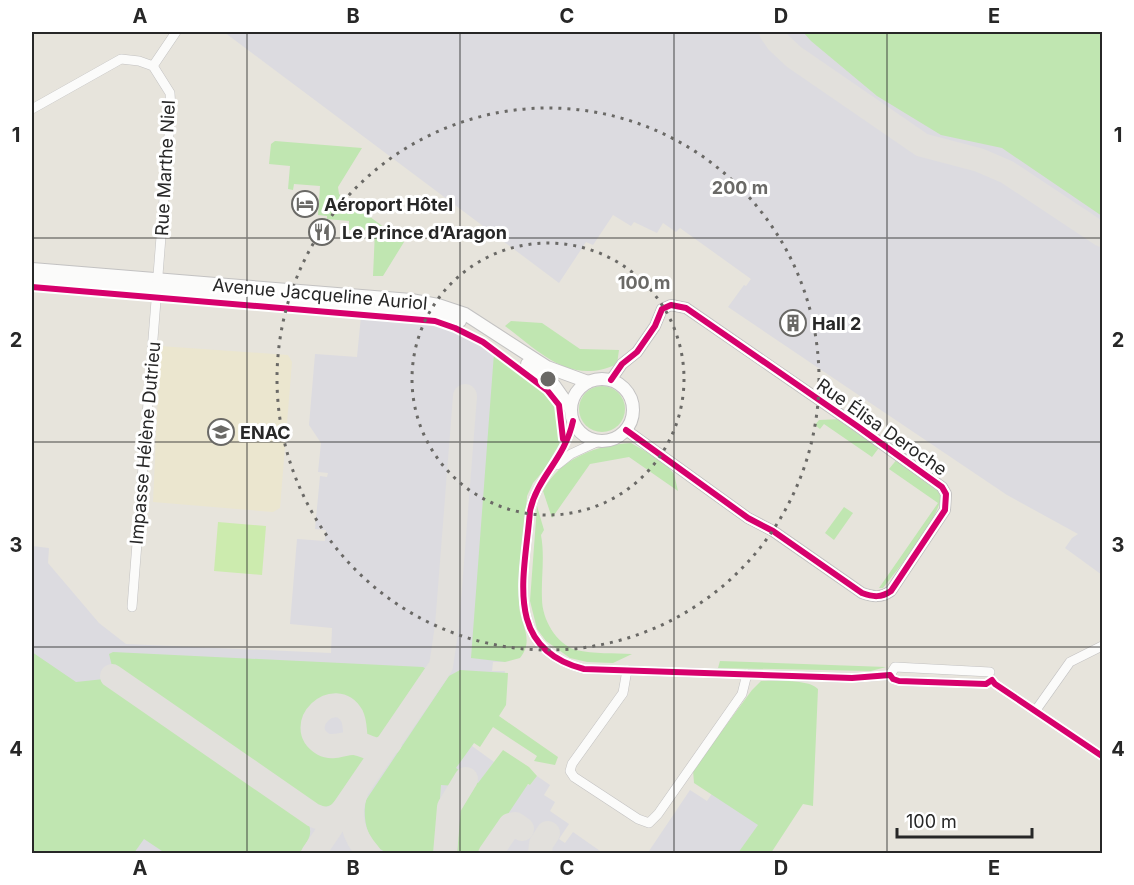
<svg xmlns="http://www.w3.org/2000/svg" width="1134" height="885" font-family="Inter,sans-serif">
  <rect width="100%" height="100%" fill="#e7e4dc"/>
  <polygon fill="#ebe6cf" points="160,346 288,355 292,362 280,508 273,512 153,502"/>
  <g fill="#dcdbe0">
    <polygon points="224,32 1102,32 1102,575 1065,548 1072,538 1078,534 1007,495 728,307 744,285 746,286 751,279 680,228 676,232 663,223 657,233 634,222 631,226 613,215 593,245 586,242 559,283"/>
    <polygon points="361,316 404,320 451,330 494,353 505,662 493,662 492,671 505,671 503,702 472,746 494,762 478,784 530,785 537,776 550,785 544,795 555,802 550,811 569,824 559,839 565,843 573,832 603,853 32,853 32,546 49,548 48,563 99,623 126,644 331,653 332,628 290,624 297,539 325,541 326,530 315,529 320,476 327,477 328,473 318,472 321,443 309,425 315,354 357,357"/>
    <polygon points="735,759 769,853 647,854 690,790 707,801"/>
  </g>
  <g fill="#c0e6b1">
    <polygon points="803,32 1102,32 1102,216 1002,148 941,135 877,96 811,41"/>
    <polygon points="275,141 362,148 338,187 339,194 404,242 383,276 373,276 375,231 349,230 349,221 327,219 327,216 318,215 320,186 294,184 293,190 288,189 290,166 269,164 271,144"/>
    <path d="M511,321L542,323L580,349L619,350L617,364C570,386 540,352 505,326Z"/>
    <path d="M497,347L543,381L560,400L564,411L566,433L544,470L533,483L527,496L519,607C522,626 534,641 520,658L505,662L471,658L494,353Z"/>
    <circle cx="602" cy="409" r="23"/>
    <polygon points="841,419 881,445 872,457 824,424 820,429 815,425 819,420"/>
    <path d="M631,443L664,462L674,474L678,491L629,457L590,464L552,518L543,491C560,458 597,445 631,443Z"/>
    <path d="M898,458L942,493C939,520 901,565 883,588H879L938,503L889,469Z"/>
    <path d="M537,506L544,530L541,535C545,557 541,577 542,599C542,619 556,644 576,650C594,654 614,653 632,654L613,663L587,662L570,658L546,641L537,629L530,601Z"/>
    <polygon points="844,507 853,513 834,540 825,533"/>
    <path d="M32,652L76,682L104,679L306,819C315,833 308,841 299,854L165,853L144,839L134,853H32Z"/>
    <path d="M113,652L423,667L428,670L377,743L361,732C361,720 357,706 345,701C291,680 298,777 350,750L365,759L335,804L325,807L312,806L112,666L109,654Z"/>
    <polygon points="720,661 886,667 871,671 718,668"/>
    <path d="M460,670L508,673L506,705L499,716L558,757L555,765L534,761L537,756L493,727L480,747L474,743L456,768L464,774L456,786L441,785L436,853C425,854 396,856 388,853C367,846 362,818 366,800L449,676Z"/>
    <path d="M761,681C776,681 808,679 818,689L813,806L803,804L771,853H738L758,825L694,783L693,770L752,690Z"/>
    <polygon points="503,750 529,767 537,776 530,785 528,784 482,853 457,853 461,795 472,780 478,783"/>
  </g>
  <polygon fill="#ccebae" points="218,522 266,526 262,575 214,571"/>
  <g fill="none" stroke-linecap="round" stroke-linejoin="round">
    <g stroke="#e2e0dc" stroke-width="24">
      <polyline points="771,32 778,42 794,57 922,145 979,160 1007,172 1102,235"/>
      <path d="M112,676L313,815C325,821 334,820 343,810"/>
      <path d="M357,743C354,735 356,724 352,716C335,686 293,726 323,744C334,750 344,742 355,743C370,745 375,756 390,743"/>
      <path d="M356,793C347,815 353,836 369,854"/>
      <polyline points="313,854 441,666 447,626 465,396"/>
      <polyline points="445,854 449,807 466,779"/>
      <polyline points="490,854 510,825 515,824 522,829"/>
      <polyline points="540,854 541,844 548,833"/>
    </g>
    <defs>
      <g id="minor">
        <polyline points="153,66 176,32"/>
        <polyline points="32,109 121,59 139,61 153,66"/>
        <path d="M573,421C565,459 537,477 530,511C525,575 502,648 584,669L852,678L890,675L893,679L899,681L986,684L992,680L995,684L1102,756"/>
        <polyline points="557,465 571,454 599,441"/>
        <polyline points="132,607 171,109 170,93 153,66"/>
        <polyline points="627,670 623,693 572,764 570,771 574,777 638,819 649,823 658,814 742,694 747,674"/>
        <polyline points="890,675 895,667 990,672"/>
        <polyline points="1036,710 1070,662 1102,646"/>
      </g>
      <path id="tertiary" d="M611,380L622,364L637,352L655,326L662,309L671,305L686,308L857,426L942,487L946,494L945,510L891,591C881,598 873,597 862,593L773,531L748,518L626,430"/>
      <g id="secondary">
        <polyline points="32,269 411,300 438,305 465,314 547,367 588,382"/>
        <polyline points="32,278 410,309 436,313 460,321"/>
        <polyline points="527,364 554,385 571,409"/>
        <circle cx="602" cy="410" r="31"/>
      </g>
    </defs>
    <use href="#minor" stroke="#c3c2c2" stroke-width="10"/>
    <use href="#tertiary" stroke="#c3c2c2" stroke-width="12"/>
    <use href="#secondary" stroke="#c3c2c2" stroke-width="14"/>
    <use href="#minor" stroke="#fbfbfa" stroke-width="9"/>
    <use href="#tertiary" stroke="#fbfbfa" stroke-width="10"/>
    <use href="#secondary" stroke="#fbfbfa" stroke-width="12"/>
    <defs>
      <g id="cycleway">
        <polyline points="32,287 435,321 455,328 483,342 547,390 559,405 563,439 565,441"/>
        <path d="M611,380L622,364L637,352L655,326L662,309L671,305L686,308L857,426L942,487L946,494L945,510L891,591C881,598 873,597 862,593L773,531L748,518L626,430"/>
        <path d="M573,421C565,459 537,477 530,511C525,575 502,648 584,669L852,678L890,675L893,679L899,681L986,684L992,680L995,684L1102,756"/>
      </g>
    </defs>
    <use href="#cycleway" stroke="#fff" stroke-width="10"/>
    <use href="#cycleway" stroke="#d6006c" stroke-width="6"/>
  </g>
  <path fill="none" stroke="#272727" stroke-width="1.5" stroke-opacity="0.55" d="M247,32V854M460,32V854M674,32V854M887,32V854M32,238H1102M32,442H1102M32,647H1102"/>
  <g fill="none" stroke="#6a6966" stroke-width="3" stroke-dasharray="3 6">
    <circle cx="548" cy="379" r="136"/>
    <circle cx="548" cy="379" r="271"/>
  </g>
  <defs>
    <symbol id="hotel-ring" viewBox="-11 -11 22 22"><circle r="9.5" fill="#fff" stroke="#6a6966" stroke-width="1.5"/><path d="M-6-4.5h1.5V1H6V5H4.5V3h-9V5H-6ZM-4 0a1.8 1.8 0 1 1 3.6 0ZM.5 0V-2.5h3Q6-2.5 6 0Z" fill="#6a6966"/></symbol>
    <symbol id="restaurant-ring" viewBox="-11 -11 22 22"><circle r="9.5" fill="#fff" stroke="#6a6966" stroke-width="1.5"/><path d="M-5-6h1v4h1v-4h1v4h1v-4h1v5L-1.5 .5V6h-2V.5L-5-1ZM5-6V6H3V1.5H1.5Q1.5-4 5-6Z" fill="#6a6966"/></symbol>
    <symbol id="building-ring" viewBox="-11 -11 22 22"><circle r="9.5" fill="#fff" stroke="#6a6966" stroke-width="1.5"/><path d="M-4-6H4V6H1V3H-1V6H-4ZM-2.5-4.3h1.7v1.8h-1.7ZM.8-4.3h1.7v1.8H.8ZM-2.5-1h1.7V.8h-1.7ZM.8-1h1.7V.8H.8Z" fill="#6a6966"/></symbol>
    <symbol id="university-ring" viewBox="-11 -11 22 22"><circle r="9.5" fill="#fff" stroke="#6a6966" stroke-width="1.5"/><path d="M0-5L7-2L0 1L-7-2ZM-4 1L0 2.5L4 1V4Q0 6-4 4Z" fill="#6a6966"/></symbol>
  </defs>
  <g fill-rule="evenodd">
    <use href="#hotel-ring" x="290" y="189" width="30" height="30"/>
    <use href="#restaurant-ring" x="307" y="217" width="30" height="30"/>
    <use href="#building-ring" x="778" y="308" width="30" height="30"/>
    <use href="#university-ring" x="206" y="417" width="30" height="30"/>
  </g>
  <g text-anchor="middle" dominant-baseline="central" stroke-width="6" stroke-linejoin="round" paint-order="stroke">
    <g font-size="18" fill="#272727" stroke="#fff">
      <text transform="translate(165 168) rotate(-87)">Rue Marthe Niel</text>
      <text transform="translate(320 294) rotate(5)">Avenue Jacqueline Auriol</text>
      <text transform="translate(882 427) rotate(35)">Rue Élisa Deroche</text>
      <text transform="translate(145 443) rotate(-85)">Impasse Hélène Dutrieu</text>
    </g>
    <g font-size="18" font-weight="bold" fill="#272727" stroke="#fff" text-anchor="start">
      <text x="324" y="204">Aéroport Hôtel</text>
      <text x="342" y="232">Le Prince d’Aragon</text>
      <text x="812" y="323">Hall 2</text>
      <text x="240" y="432">ENAC</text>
    </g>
  </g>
  <circle cx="548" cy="379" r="9" fill="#6a6966" stroke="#fff" stroke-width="3"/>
  <g font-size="18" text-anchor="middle" font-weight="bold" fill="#6a6966" stroke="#fff" stroke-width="6" stroke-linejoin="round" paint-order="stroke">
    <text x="740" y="194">200 m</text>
    <text x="644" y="289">100 m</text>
  </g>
  <rect width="1134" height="885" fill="none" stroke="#ffffff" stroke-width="66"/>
  <path d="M897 828v9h135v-9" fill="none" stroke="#272727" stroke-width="3"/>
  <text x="906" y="828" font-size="18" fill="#272727" stroke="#ffffff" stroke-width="4.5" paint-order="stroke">100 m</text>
  <rect x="33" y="33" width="1068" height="819" fill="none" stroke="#272727" stroke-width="2"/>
  <g font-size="20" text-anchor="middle" font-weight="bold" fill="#272727">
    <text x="140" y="23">A</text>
    <text x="353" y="23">B</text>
    <text x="567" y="23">C</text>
    <text x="781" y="23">D</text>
    <text x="994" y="23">E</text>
    <text x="16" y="142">1</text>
    <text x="1118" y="142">1</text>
    <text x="16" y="347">2</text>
    <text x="1118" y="347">2</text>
    <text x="16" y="552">3</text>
    <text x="1118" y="552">3</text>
    <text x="16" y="756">4</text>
    <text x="1118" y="756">4</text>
    <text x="140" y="875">A</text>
    <text x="353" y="875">B</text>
    <text x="567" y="875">C</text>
    <text x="781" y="875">D</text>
    <text x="994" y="875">E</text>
  </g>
</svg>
